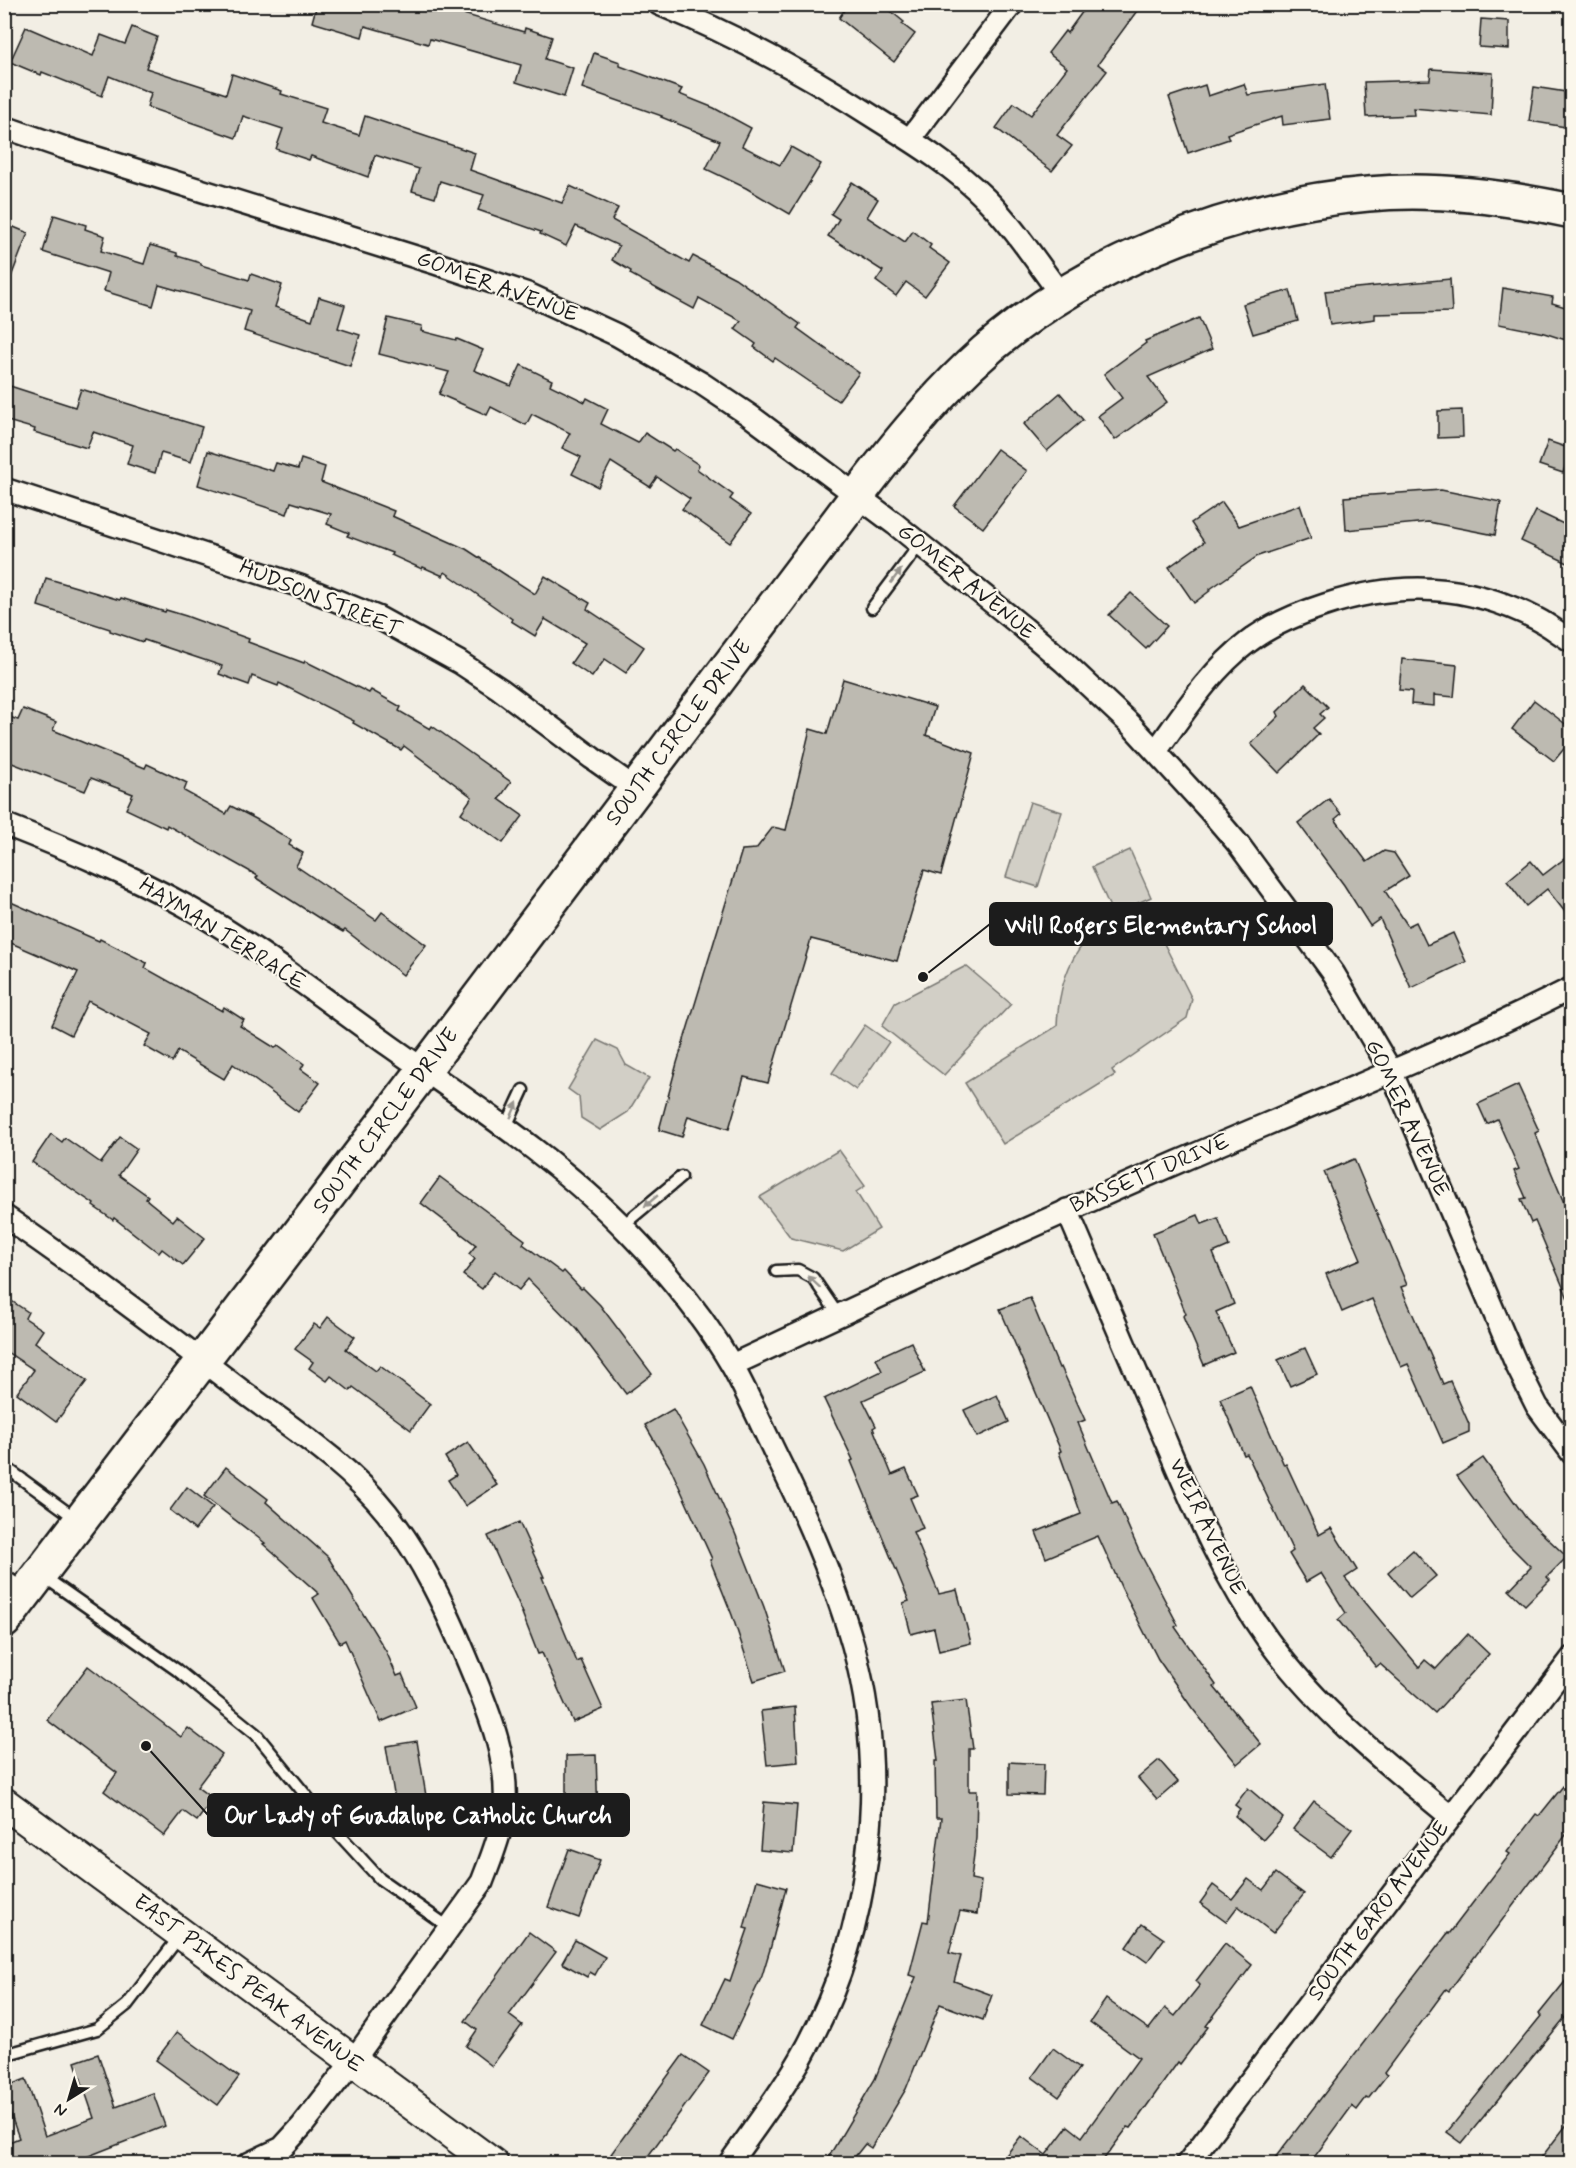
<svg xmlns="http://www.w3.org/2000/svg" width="1576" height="2168" font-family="Mynerve,sans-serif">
  <rect width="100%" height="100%" fill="#f2eee4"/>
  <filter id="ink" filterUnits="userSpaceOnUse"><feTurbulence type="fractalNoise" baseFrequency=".0167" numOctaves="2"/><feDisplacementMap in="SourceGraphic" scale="12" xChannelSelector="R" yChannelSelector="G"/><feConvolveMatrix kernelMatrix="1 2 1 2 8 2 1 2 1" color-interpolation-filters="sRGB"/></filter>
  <g filter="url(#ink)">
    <g fill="#d2cfc6" stroke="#777671" stroke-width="1.5">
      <polygon points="1030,802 1062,812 1038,887 1006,877"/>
      <polygon points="1130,850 1151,897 1113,914 1092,867"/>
      <path d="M1146,908L1192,999L1187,1018L1112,1070L1115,1075L1003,1144L965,1083L1057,1026C1058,998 1065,965 1085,942C1100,925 1125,916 1146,908Z"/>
      <polygon points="966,966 1011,1004 944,1075 882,1026 895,1003"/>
      <polygon points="865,1025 889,1042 856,1090 832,1073"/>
      <polygon points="597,1040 618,1050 626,1065 649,1078 628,1112 600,1130 581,1118 579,1097 568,1089"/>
      <polygon points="839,1150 865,1186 856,1192 879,1229 843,1251 791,1238 760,1197"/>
    </g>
    <g fill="#bdbab1" stroke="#1c1c1c" stroke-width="1.5">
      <polygon points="317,4 367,4 386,10 387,4 430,4 524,32 525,28 552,37 545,59 573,68 564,97 516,82 521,65 430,39 428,44 365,26 362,37 312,22"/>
      <polygon points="848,4 882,4 904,22 902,24 915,34 894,62 839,18"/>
      <polygon points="1088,4 1142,4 1098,64 1107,71 1057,135 1072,146 1052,171 996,128 1014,103 1031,115 1067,68 1048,53 1065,31 1067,33"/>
      <polygon points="1481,19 1509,21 1509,49 1479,47"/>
      <polygon points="26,27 93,56 101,35 125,44 132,27 157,37 146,68 226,94 232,74 282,91 281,94 326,108 321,123 359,135 365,116 475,153 470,170 562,203 570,186 618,208 612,220 689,263 693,256 735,278 800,324 797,328 859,373 838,401 775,358 773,361 754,347 756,344 735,329 741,321 699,298 694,309 630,274 631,271 612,260 619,246 576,226 566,246 540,234 541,232 478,210 484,195 440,181 435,198 412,191 419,169 375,155 368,177 311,156 309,160 276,149 283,129 243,116 236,138 147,107 151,93 109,76 102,96 42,72 41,75 10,62"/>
      <polygon points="594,53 620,62 620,66 682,89 679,94 714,108 751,128 742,146 780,165 791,147 821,164 790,214 746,188 706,169 720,141 661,117 662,116 582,88"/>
      <polygon points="1431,69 1493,73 1491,115 1413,108 1414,115 1366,117 1364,82 1430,80"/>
      <polygon points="1244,84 1248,95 1325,84 1330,119 1283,125 1282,116 1227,134 1229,139 1188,153 1169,97 1205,85 1208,96"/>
      <polygon points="1534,87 1572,93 1572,128 1529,121"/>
      <polygon points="852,182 878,199 867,217 905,242 913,231 931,245 929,248 950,263 925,296 906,282 896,296 876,281 883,271 828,236 839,219 831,214"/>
      <polygon points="54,215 86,225 85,229 105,236 101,251 144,264 150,245 177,253 177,256 201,263 201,265 249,280 251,274 282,285 275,307 312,320 319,297 345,305 338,328 360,335 350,366 244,331 250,311 159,285 153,306 104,291 109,273 43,252"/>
      <polygon points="4,223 28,233 6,290 4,290"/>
      <polygon points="1450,279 1452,312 1375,314 1375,319 1330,325 1325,291"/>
      <polygon points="1503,288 1553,297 1552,303 1572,309 1572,342 1544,333 1499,324"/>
      <polygon points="1290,290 1298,321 1253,334 1243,304"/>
      <polygon points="388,318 422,326 421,331 456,340 457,339 483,350 474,370 511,386 521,365 552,380 550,385 585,402 587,398 608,409 601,424 638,443 645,433 673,451 675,449 699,465 697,469 733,495 730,499 751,514 730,543 682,509 690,499 657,477 650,487 611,462 598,487 572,474 581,457 562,448 570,433 532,414 526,425 491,407 487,415 439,394 449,372 379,354"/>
      <polygon points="1199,318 1212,349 1148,377 1167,402 1115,440 1098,416 1122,398 1104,374 1146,343 1145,341"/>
      <polygon points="10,386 75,407 81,389 202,427 191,462 161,453 155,473 127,464 133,445 93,432 87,448 34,432 35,429 4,420 4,402"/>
      <polygon points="1060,393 1083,420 1047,451 1024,424"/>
      <polygon points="1462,410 1463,437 1438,438 1438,411"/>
      <polygon points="1548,441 1571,449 1563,473 1539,465"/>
      <polygon points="997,449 1027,471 983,528 954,506"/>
      <polygon points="208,451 273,471 276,463 298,469 301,459 325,467 321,482 394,511 392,516 466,549 535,594 545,576 590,603 587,609 644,647 626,673 605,659 592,677 571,663 585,643 545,619 535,636 511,621 512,619 445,572 443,576 423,567 422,569 391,555 392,553 347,536 349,533 327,524 331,514 291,502 287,514 198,485"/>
      <polygon points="1441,490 1501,502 1495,535 1428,522 1346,530 1344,497"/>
      <polygon points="1222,502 1239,526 1300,505 1311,538 1258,556 1210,589 1211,590 1194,603 1169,567 1204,542 1191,523"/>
      <polygon points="1536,511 1572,528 1572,565 1521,541"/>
      <polygon points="46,578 120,600 121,598 165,612 166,610 186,616 249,639 248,642 304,663 305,661 369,693 371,690 401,707 399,711 430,729 432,726 511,782 499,799 523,816 503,843 461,813 472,797 404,746 401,750 353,723 354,721 279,683 278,686 252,676 249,685 219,674 222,666 144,640 143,642 110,631 110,629 38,606"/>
      <polygon points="1131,593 1167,626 1146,649 1109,615"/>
      <polygon points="1402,659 1457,665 1454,697 1434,695 1434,706 1411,704 1412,691 1399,690"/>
      <polygon points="843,679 935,707 926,735 974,753 941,875 924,870 897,961 811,939 768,1083 744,1077 729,1129 688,1116 682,1137 659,1130 677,1063 742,850 756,849 773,827 786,830 810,729 827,734"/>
      <polygon points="1305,684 1328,707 1320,714 1324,718 1313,728 1319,734 1279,773 1251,744 1279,716 1277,712"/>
      <polygon points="1534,700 1572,729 1572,739 1554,761 1512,729"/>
      <polygon points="23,709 56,722 53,730 145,768 147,764 187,783 184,791 226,814 231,806 256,819 291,840 289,845 303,853 296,866 376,920 382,912 426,945 403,975 345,930 343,932 322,920 256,878 258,876 167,825 166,828 126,809 133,794 91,778 85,791 4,760 4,715 18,720"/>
      <polygon points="1329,799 1341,814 1335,819 1367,862 1384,851 1394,853 1409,876 1385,891 1408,926 1416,922 1427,945 1453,933 1466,962 1411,988 1380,919 1370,926 1344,885 1298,823"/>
      <polygon points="1572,853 1572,921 1547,889 1526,906 1507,881 1531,861 1543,875"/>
      <polygon points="4,899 99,941 100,939 147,963 145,968 222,1011 224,1007 244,1020 240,1026 275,1048 278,1045 304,1064 301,1069 320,1083 298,1112 233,1064 224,1079 178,1051 172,1062 144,1046 151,1034 88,1001 71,1035 52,1025 78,972 4,940"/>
      <polygon points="1518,1085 1539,1131 1535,1133 1572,1222 1572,1308 1535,1221 1531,1223 1521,1199 1526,1198 1514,1171 1519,1169 1497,1119 1487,1124 1478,1104"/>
      <polygon points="51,1134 62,1142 65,1138 101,1163 120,1137 137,1149 119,1175 148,1196 146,1199 173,1221 177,1216 205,1238 183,1265 162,1249 159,1253 114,1218 113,1220 93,1206 94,1204 32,1162"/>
      <polygon points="1354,1159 1407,1285 1401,1287 1443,1384 1450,1381 1469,1424 1469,1432 1443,1443 1408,1364 1401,1367 1372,1299 1342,1312 1326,1274 1361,1259 1324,1172"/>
      <polygon points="440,1177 525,1240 523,1244 562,1273 564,1271 581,1289 583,1288 600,1305 652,1374 626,1394 577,1329 528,1279 519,1290 495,1271 482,1289 463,1275 475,1259 469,1254 476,1245 421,1203"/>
      <polygon points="1198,1215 1202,1224 1218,1218 1229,1246 1213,1253 1234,1304 1216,1312 1234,1352 1204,1365 1183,1316 1186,1314 1153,1233"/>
      <polygon points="4,1296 28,1312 25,1318 43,1330 35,1342 87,1381 56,1422 17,1393 34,1370 4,1350"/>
      <polygon points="1030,1298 1059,1368 1061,1367 1085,1420 1078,1423 1112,1503 1117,1501 1139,1551 1178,1625 1175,1627 1216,1685 1214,1687 1261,1744 1237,1764 1192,1708 1158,1659 1122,1589 1098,1536 1046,1558 1036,1532 1081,1514 1059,1452 1061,1451 1000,1309"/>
      <polygon points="328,1317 355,1337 346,1349 376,1371 380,1366 430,1404 411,1430 353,1387 350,1391 331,1376 327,1381 309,1368 313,1362 295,1349 314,1324 320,1328"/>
      <polygon points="911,1342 925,1372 863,1400 876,1426 873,1428 892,1475 906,1469 918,1495 910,1498 923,1528 913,1532 939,1594 957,1590 971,1643 939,1651 934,1628 911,1634 903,1603 909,1601 851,1461 853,1460 824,1399 882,1371 876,1358"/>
      <polygon points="1305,1348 1317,1374 1290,1386 1278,1360"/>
      <polygon points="1250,1386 1284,1465 1286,1464 1319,1535 1331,1528 1357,1570 1345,1578 1419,1667 1425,1660 1436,1669 1468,1634 1489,1654 1435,1713 1380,1664 1376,1667 1338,1620 1346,1613 1321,1573 1306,1582 1289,1554 1293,1551 1247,1454 1244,1455 1220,1399"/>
      <polygon points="997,1395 1009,1422 977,1437 964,1410"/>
      <polygon points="673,1409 704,1464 735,1533 764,1607 785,1671 754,1681 732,1615 710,1560 712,1559 671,1469 645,1425"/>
      <polygon points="468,1442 497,1485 465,1506 448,1480 456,1475 445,1457"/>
      <polygon points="1483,1458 1526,1518 1567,1557 1547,1577 1550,1580 1525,1605 1509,1590 1531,1567 1503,1539 1457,1476"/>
      <polygon points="226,1467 268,1499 266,1502 328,1557 386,1651 397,1676 402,1674 416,1707 381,1722 345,1640 340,1643 313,1598 319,1594 263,1544 265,1543 204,1496"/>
      <polygon points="187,1487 213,1507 195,1530 170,1510"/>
      <polygon points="519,1522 544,1577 542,1577 577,1662 581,1660 603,1709 573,1722 542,1653 538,1654 522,1613 523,1613 488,1536"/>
      <polygon points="1413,1550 1436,1576 1410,1598 1388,1572"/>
      <polygon points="88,1666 181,1737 188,1728 222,1754 197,1787 213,1799 197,1821 183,1811 164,1836 104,1791 117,1773 47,1720"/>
      <polygon points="966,1700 973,1749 969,1749 969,1791 977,1791 976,1838 971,1879 981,1881 977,1914 960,1911 949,1953 961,1956 954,1981 992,1995 983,2020 940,2004 906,2089 871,2148 865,2144 850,2163 825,2163 875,2079 916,1977 909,1975 923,1921 928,1922 941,1818 936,1818 935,1761 938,1761 931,1704"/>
      <polygon points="795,1707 798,1762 767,1765 761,1711"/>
      <polygon points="417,1741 430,1820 399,1824 386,1746"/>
      <polygon points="596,1755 598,1818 566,1819 566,1756"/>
      <polygon points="1159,1760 1178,1782 1157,1800 1138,1778"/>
      <polygon points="1009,1762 1044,1764 1043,1795 1009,1794"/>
      <polygon points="1572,1775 1572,1827 1449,1991 1446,1989 1384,2073 1387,2075 1368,2099 1366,2098 1357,2110 1352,2106 1310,2163 1271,2163 1448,1933 1449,1934 1510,1854 1507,1852 1536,1814 1539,1816"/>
      <polygon points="1248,1788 1283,1818 1263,1840 1235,1816 1240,1809 1235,1805"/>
      <polygon points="1314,1801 1352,1829 1331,1857 1293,1829"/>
      <polygon points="764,1802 797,1805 793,1853 760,1850"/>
      <polygon points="569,1849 600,1860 579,1918 548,1907"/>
      <polygon points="1276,1873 1304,1894 1273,1933 1238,1906 1226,1922 1200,1903 1213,1885 1232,1899 1248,1879 1263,1890"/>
      <polygon points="757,1880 786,1888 771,1946 762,1976 732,2039 703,2025 725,1979 730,1981 748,1929 744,1928"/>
      <polygon points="1142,1924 1164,1939 1147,1962 1126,1947"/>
      <polygon points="529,1932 556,1952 509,2015 522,2025 492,2066 466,2046 477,2030 465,2021"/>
      <polygon points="575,1940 605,1957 595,1975 590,1972 587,1977 562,1963"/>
      <polygon points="1225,1943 1252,1965 1206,2026 1208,2027 1180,2064 1178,2062 1131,2128 1128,2127 1101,2163 1000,2163 1021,2136 1046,2155 1068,2126 1082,2137 1139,2058 1090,2022 1106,1999 1149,2029 1165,2008 1175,2016 1200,1985 1196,1981"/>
      <polygon points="1572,1973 1572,2009 1462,2143 1447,2132 1541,2016 1539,2014"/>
      <polygon points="177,2032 239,2077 218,2105 156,2060"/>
      <polygon points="1053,2048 1080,2068 1059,2097 1032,2077"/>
      <polygon points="98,2054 116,2107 153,2093 165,2126 71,2163 4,2163 4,2144 19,2138 4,2096 4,2087 26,2079 45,2136 94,2118 75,2062"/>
      <polygon points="683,2055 709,2073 643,2163 624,2163 611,2154"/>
      <polygon points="1572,2118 1572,2163 1537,2163"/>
    </g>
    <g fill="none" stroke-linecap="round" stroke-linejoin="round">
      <defs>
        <g id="lane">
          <polyline points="872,608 920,544"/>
          <polyline points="505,1129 523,1090"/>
          <polyline points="622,1226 681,1177"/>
          <polyline points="776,1271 798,1270 813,1278 839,1316"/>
          <polyline points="4,1466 78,1520"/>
          <polyline points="4,1575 24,1589"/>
          <polyline points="43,1576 177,1670 256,1734 326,1820 380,1879 450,1928"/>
          <polyline points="4,2055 97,2029 127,2005 180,1936"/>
        </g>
        <g id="street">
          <path d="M659,4C737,36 809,75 880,121C917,144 955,168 986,199C1015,228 1037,263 1062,296"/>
          <polyline points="4,127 65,148 435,263 528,294 617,335 701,383 749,415 895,524 1024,628 1064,662 1131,725 1210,811 1239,845 1334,974 1391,1071 1517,1366 1537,1406 1572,1453"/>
          <polyline points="910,139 1012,4"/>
          <polyline points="4,489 300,586 377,617 459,662 500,689 592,758 636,789"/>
          <path d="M1156,751C1183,714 1210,671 1247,643C1270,625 1297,614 1325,605C1399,581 1467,583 1537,619C1549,625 1560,634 1572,641"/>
          <path d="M4,824C65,848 126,873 184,905C256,945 322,998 390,1046C472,1104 559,1160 629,1233C668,1273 705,1319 733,1367C750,1398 764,1431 780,1463C809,1522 835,1582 853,1645C891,1782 870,1937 800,2060C779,2096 753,2130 729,2164"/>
          <path d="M1067,1210C1097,1281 1127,1352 1158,1423C1190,1498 1220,1573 1268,1640C1318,1709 1385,1763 1450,1816"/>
          <path d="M4,1216C86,1272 164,1331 242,1391C293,1429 347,1463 387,1513C423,1559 447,1611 469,1664C488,1709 513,1768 503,1818C499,1840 490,1861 482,1882L353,2061L302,2126L282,2148L248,2164"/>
          <path d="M732,1365C880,1296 1028,1227 1178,1162C1309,1105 1444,1053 1572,988"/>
          <polyline points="1187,2164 1572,1658"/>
        </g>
        <polyline id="secondary" points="4,1803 493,2164"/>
        <path id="primary" d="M4,1621L424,1070L857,496C892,450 928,405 970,365C1074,267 1227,206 1368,194C1437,188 1505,197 1572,211"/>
      </defs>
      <use href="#lane" stroke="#1c1c1c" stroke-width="15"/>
      <use href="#street" stroke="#1c1c1c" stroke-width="26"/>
      <use href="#secondary" stroke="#1c1c1c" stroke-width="34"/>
      <use href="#primary" stroke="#1c1c1c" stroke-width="38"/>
      <use href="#lane" stroke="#fbf7ec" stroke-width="10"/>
      <use href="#street" stroke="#fbf7ec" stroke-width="21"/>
      <use href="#secondary" stroke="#fbf7ec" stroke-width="30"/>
      <use href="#primary" stroke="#fbf7ec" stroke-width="33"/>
    </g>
    <defs><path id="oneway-solid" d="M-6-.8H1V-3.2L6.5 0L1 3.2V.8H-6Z" transform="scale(1.5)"/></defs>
    <g fill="#97948e">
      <use href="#oneway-solid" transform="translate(896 576) rotate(-53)"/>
      <use href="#oneway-solid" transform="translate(514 1110) rotate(-66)"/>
      <use href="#oneway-solid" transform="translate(651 1201) rotate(140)"/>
      <use href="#oneway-solid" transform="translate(814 1282) rotate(-137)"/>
    </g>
  </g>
  <g text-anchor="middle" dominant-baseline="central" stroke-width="4.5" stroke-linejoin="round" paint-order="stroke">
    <g font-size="22" fill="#1c1c1c" stroke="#fbf7ec">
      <text transform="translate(497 287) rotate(20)">GOMER AVENUE</text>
      <text transform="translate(966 582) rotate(39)">GOMER AVENUE</text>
      <text transform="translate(320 599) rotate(22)">HUDSON STREET</text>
      <text transform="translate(679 733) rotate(-53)">SOUTH CIRCLE DRIVE</text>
      <text transform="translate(222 934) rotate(32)">HAYMAN TERRACE</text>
      <text transform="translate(1407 1118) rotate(65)">GOMER AVENUE</text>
      <text transform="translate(386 1121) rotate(-53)">SOUTH CIRCLE DRIVE</text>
      <text transform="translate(1150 1174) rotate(-23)">BASSETT DRIVE</text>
      <text transform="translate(1207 1527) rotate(64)">WEIR AVENUE</text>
      <text transform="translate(1379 1911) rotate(-53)">SOUTH GARO AVENUE</text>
      <text transform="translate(248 1984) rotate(37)">EAST PIKES PEAK AVENUE</text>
    </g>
  </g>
  <path fill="none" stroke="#1c1c1c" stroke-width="2" d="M923 977L990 924M146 1746L208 1815"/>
  <g fill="#1c1c1c" stroke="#fbf7ec" stroke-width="2">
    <circle cx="923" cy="977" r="6"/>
    <circle cx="146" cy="1746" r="6"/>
  </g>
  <g fill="#1c1c1c" stroke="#1c1c1c" stroke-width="2">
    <rect x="990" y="903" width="342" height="42" rx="6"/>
    <rect x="208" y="1794" width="421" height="42" rx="6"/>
  </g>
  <g font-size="24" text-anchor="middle" font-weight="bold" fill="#fff">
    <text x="1161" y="933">Will Rogers Elementary School</text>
    <text x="418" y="1823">Our Lady of Guadalupe Catholic Church</text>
  </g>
  <rect width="1576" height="2168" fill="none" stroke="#fbf7ec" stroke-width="24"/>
  <rect x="12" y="12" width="1552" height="2144" fill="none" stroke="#1c1c1c" stroke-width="2" filter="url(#ink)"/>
  <g transform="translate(69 2099) rotate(217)" stroke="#fbf7ec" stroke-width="4.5" paint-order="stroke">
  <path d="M0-4.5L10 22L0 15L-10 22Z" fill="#1c1c1c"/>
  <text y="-9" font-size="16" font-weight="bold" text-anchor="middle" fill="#1c1c1c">N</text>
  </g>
</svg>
